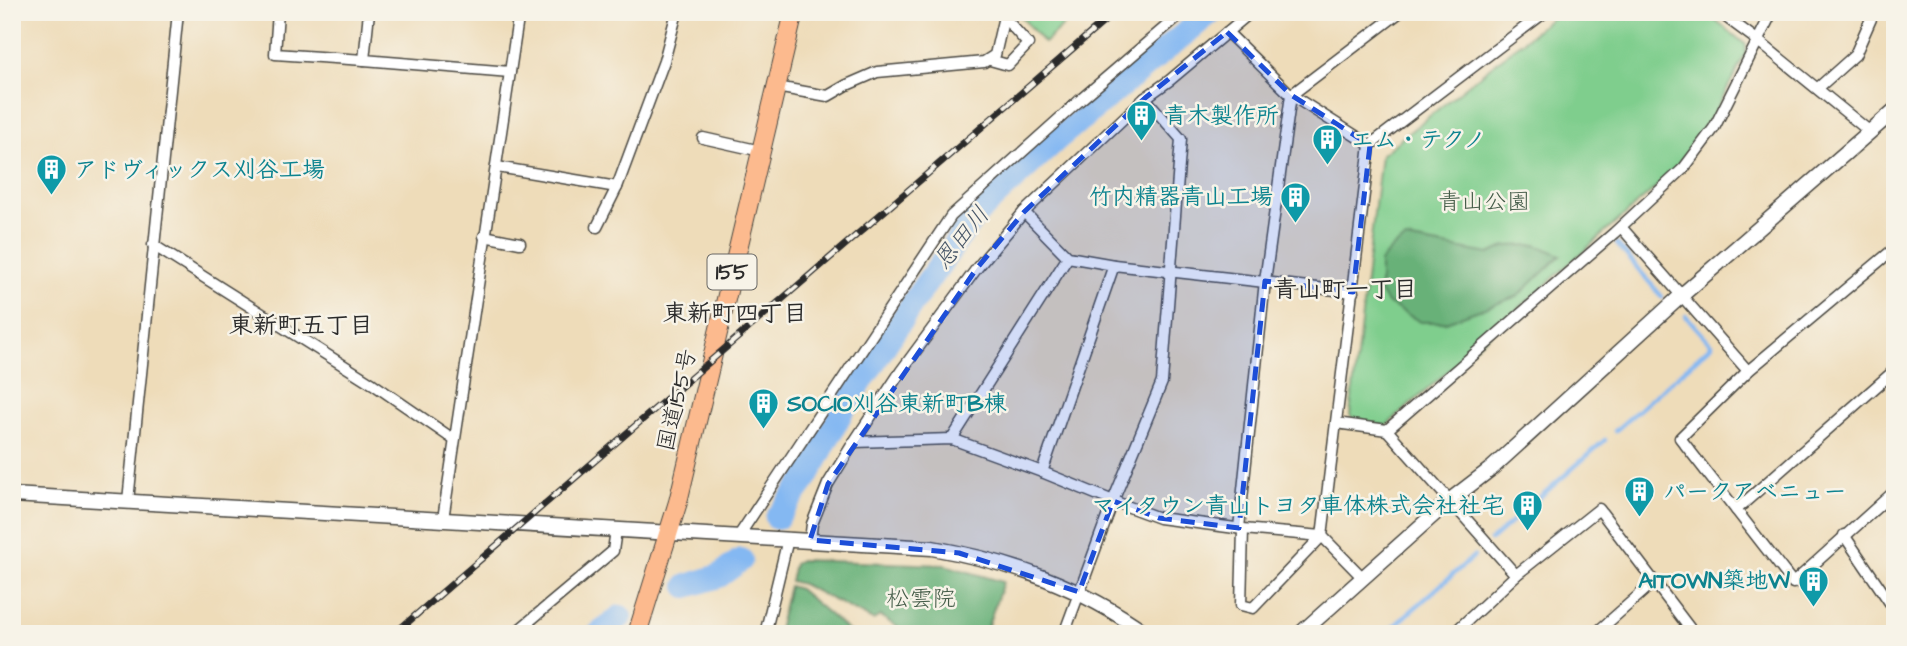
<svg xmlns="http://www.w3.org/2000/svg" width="1907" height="646" font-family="'Architects Daughter','Klee One',sans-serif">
  <rect width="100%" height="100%" fill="#f7f3e8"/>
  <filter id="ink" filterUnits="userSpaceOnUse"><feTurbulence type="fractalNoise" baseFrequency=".0143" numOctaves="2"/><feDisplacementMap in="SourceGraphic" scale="14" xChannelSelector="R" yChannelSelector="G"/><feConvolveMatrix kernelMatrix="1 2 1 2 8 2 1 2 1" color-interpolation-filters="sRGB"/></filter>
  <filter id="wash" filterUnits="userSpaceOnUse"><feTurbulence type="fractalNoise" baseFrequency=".00686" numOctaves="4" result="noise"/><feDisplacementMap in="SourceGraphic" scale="28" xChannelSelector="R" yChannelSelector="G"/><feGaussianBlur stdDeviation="1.57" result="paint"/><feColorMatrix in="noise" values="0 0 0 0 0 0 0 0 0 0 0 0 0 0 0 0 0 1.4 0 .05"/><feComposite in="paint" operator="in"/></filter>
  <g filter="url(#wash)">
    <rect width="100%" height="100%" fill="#eedcb9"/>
    <g fill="#7fce8d" stroke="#557c5c" stroke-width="2">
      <polygon points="1017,12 1078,12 1044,43"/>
      <polygon points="1559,12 1706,12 1746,45 1745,55 1709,123 1671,174 1386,426 1355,422 1350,415 1381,155"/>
    </g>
    <g fill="#67b178" stroke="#496e52" stroke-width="2">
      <polygon points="1406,239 1489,254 1506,246 1536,245 1561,255 1518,296 1446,322 1421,322 1387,303 1380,292 1380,262 1392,248"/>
      <polygon points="800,560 945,565 1003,582 985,634 901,634 902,630 880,616 873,620 802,584 790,581 794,564"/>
      <polygon points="789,586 799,589 852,634 777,634"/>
    </g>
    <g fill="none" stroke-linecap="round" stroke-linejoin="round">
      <g stroke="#84b8f2" stroke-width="4.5">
        <polyline points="1617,244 1662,297"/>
        <polyline points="1615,431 1712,345 1686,316"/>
        <polyline points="1491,540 1605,440"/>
        <polyline points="1385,634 1474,556"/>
      </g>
      <g stroke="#84b8f2" stroke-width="24">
        <polyline points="777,518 807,477 841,413 917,296 974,217 1057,139 1211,12"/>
        <polyline points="687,586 719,576 741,560"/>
        <polyline points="599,634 620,617"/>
      </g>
    </g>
  </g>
  <g filter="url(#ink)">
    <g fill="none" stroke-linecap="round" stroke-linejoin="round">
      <defs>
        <g id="minor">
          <polyline points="278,12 275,54 364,60"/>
          <polyline points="369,12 364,60 510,72"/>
          <polyline points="1719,12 1757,40 1869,131"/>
          <polyline points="1227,32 1291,95 1265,281 1239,528"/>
          <polyline points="990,60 1008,65 1028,44 1004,17"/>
          <polyline points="776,87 828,96 847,85 877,72 984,62 995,55 1005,12"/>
          <polyline points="1818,88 1855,55 1874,12"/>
          <polyline points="703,138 761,151"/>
          <polyline points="1370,145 1291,95 1400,12"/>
          <polyline points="497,167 617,187 664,61 677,12"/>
          <polyline points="1024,212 1068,257 1114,265 1353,292"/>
          <polyline points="597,227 617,187"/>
          <polyline points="1621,227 1748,371"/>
          <polyline points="484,236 520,243"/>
          <polyline points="153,245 373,384 453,439"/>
          <polyline points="1895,248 1748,371 1680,438 1793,583 1895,491"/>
          <polyline points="1336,423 1387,430"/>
          <polyline points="952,439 1068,257"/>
          <polyline points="854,442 952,439 1042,472 1113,501 1162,382 1181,139 1145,98"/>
          <polyline points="1042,472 1114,265"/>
          <polyline points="128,501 178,12"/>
          <polyline points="1736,510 1895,370"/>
          <polyline points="443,519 519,12"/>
          <polyline points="1243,529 1241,605 1253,608 1322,536 1370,145 1545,12"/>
          <polyline points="1844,535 1895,610"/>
          <polyline points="738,537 951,216 1079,101 1183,12"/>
          <polyline points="810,540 812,524 828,484 854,442 901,371 977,268 1024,212 1145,98 1170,80 1251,12"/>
          <polyline points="1516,575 1387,430 1614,233 1684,168 1714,128 1772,12"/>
          <polyline points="514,634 613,551 616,530"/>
          <polyline points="765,634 788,539"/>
          <polyline points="1064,634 1113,501 1159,518 1243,529 1322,536 1363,578"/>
          <polyline points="1453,634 1516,575 1599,509 1694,634"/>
          <polyline points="1595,634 1655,581"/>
        </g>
        <g id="tertiary">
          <path d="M12,495L932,548C1012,562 1080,586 1147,634"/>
          <polyline points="1300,634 1449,501 1492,468 1682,295 1895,110"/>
        </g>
        <polyline id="trunk" points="637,634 678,502 794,12"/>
      </defs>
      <use href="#minor" stroke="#484640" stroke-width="13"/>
      <use href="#tertiary" stroke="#484640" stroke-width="17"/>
      <use href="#trunk" stroke="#484640" stroke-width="20"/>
      <use href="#minor" stroke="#fff" stroke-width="10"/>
      <use href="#tertiary" stroke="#fff" stroke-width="14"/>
      <use href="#trunk" stroke="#fcba8e" stroke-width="18"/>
      <defs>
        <polyline id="rail" points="394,634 1115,12"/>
      </defs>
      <use href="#rail" stroke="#2b2b2b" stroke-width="7"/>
      <use href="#rail" stroke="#f7f3e8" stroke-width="4.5" stroke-dasharray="13" stroke-linecap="butt"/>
    </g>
  </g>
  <path fill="#1d4ed8" fill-opacity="0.2" stroke="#1d4ed8" stroke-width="5" stroke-dasharray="14 9" stroke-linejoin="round" d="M1227,32L1291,95L1370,145L1353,292L1265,281L1239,528L1159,518L1113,501L1079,592L959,553L810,540L828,484L977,268L1024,212L1145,98Z"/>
  <defs>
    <symbol id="building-pin" viewBox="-11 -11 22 30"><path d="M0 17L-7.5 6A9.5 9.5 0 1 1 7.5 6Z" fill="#0f9aa8" stroke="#f7f3e8"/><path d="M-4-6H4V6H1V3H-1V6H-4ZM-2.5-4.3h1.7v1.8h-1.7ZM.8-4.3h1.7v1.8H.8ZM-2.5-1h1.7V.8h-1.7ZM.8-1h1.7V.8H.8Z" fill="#fff"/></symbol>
  </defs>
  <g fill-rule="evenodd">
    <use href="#building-pin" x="1124" y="98" width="35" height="47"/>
    <use href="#building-pin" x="1310" y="122" width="35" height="47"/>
    <use href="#building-pin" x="34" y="152" width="35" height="47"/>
    <use href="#building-pin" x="1278" y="180" width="35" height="47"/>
    <use href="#building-pin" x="746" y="386" width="35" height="47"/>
    <use href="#building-pin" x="1622" y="474" width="35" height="47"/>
    <use href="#building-pin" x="1510" y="488" width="35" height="47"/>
    <use href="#building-pin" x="1796" y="564" width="35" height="47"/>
  </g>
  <g text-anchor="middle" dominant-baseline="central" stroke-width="5" stroke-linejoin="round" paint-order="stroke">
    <rect fill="#f7f3e8" stroke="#686764" stroke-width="2" x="707.5" y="254.5" width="49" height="35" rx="5"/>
    <g font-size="21" font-weight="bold" fill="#2b2b2b">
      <text x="732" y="272">155</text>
    </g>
    <g font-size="23" font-weight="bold" fill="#0d838f" stroke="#f7f3e8" text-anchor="start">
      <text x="1164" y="116">青木製作所</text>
      <text x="1351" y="140">エム・テクノ</text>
      <text x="74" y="170">アドヴィックス刈谷工場</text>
      <text x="1273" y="197" text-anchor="end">竹内精器青山工場</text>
      <text x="787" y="404">SOCIO刈谷東新町B棟</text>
      <text x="1663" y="492">パークアベニュー</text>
      <text x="1504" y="506" text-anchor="end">マイタウン青山トヨタ車体株式会社社宅</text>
      <text x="1790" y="581" text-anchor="end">AITOWN築地W</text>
    </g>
    <g font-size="23" fill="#445c48" stroke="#f7f3e8">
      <text x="1484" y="202">青山公園</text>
      <text x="921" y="599">松雲院</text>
    </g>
    <g font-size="23" fill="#2b2b2b" stroke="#f7f3e8">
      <text transform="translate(677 400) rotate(-77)">国道155号</text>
    </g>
    <g font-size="24" font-style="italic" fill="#465567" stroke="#f7f3e8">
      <text transform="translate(962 238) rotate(-51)">恩田川</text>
    </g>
    <g font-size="24" font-weight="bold" fill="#2b2b2b" stroke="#f7f3e8">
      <text x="1345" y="290">青山町一丁目</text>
      <text x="735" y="314">東新町四丁目</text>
      <text x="301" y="326">東新町五丁目</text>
    </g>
  </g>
  <rect width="1907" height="646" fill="none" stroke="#f7f3e8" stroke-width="42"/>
</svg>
